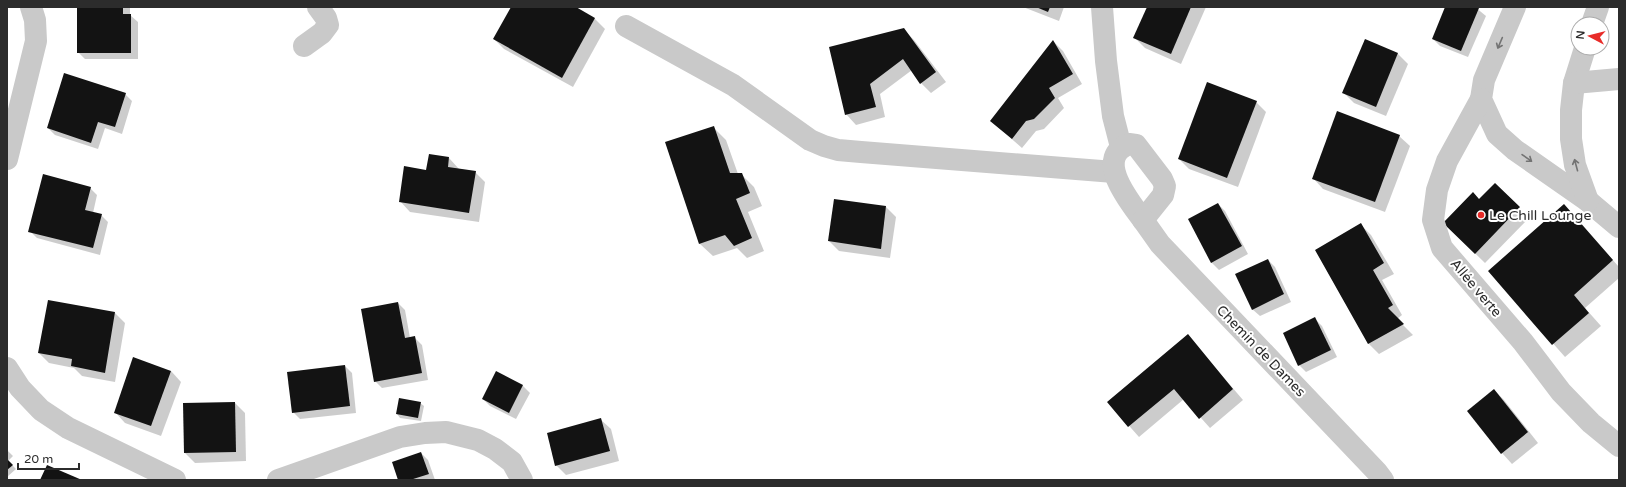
<svg xmlns="http://www.w3.org/2000/svg" width="1626" height="487" font-family="'Varela Round',sans-serif">
  <rect width="100%" height="100%" fill="#fff"/>
  <g fill="#0003">
    <polygon points="78,7 130,7 130,15 138,22 138,59 85,59 78,52"/>
    <polygon points="512,7 574,7 595,19 605,29 573,87 504,49 494,39"/>
    <polygon points="1023,7 1064,7 1059,21"/>
    <polygon points="1148,7 1206,7 1181,64 1145,48 1135,38"/>
    <polygon points="1446,7 1475,7 1486,16 1468,57 1440,46 1433,39"/>
    <polygon points="904,30 914,40 946,82 931,93 921,83 912,70 880,94 885,117 856,125 846,114"/>
    <polygon points="1365,40 1398,54 1408,64 1386,116 1354,103 1344,93"/>
    <polygon points="1053,41 1063,51 1082,84 1058,98 1064,108 1044,129 1036,131 1022,148 991,121"/>
    <polygon points="125,94 132,101 122,134 105,128 98,149 55,135 48,128"/>
    <polygon points="1256,102 1266,112 1238,187 1189,169 1179,159"/>
    <polygon points="713,127 726,140 738,174 741,174 754,187 762,206 748,212 764,251 747,258 737,248 713,256 700,244"/>
    <polygon points="1399,136 1410,146 1385,212 1323,189 1313,178"/>
    <polygon points="449,158 459,169 475,172 485,182 479,222 410,212 400,201 427,171"/>
    <polygon points="1495,184 1529,218 1485,263 1444,223 1479,200"/>
    <polygon points="90,188 97,195 93,213 101,215 108,222 100,255 37,238 30,231"/>
    <polygon points="1218,204 1225,211 1248,254 1219,270 1212,263 1189,220"/>
    <polygon points="1564,205 1619,267 1619,278 1585,308 1601,326 1565,357 1489,271"/>
    <polygon points="886,207 896,217 890,258 839,251 829,241"/>
    <polygon points="1361,225 1371,235 1394,274 1382,280 1402,315 1397,319 1413,335 1379,354 1369,344 1316,251"/>
    <polygon points="1268,260 1275,267 1291,302 1260,316 1252,309"/>
    <polygon points="49,301 115,313 125,323 115,382 82,376 74,368 49,363 39,353"/>
    <polygon points="398,303 405,310 410,338 415,338 422,345 428,380 382,388 375,381"/>
    <polygon points="1315,319 1322,326 1337,357 1306,372 1299,365"/>
    <polygon points="1188,336 1243,400 1210,428 1184,399 1139,437 1108,402"/>
    <polygon points="345,366 352,373 356,413 300,419 293,412"/>
    <polygon points="171,371 181,382 161,436 125,423 115,412"/>
    <polygon points="496,372 523,386 530,393 516,419 490,406 483,399"/>
    <polygon points="1494,390 1504,400 1538,443 1512,464 1502,453 1468,411"/>
    <polygon points="399,399 420,403 424,406 421,421 400,418 397,414"/>
    <polygon points="235,403 245,413 246,461 195,463 185,453"/>
    <polygon points="600,419 611,429 619,461 566,475 556,465"/>
    <polygon points="7,450 13,456 8,461 16,469 7,477"/>
    <polygon points="421,453 428,460 435,480 399,480"/>
  </g>
  <g fill="#131313">
    <polygon points="77,7 123,7 123,14 131,14 131,53 77,53"/>
    <polygon points="511,7 576,7 595,18 562,78 493,39"/>
    <polygon points="1036,7 1050,7 1048,12"/>
    <polygon points="1147,7 1191,7 1171,54 1133,38"/>
    <polygon points="1445,7 1479,8 1461,51 1432,39"/>
    <polygon points="904,28 936,72 920,84 903,59 870,84 876,107 845,115 829,47"/>
    <polygon points="1365,39 1398,53 1376,107 1342,93"/>
    <polygon points="1053,40 1073,74 1049,88 1055,98 1034,119 1026,121 1012,139 990,121"/>
    <polygon points="64,73 126,93 115,127 98,122 91,143 47,128"/>
    <polygon points="1207,82 1257,101 1227,178 1178,159"/>
    <polygon points="1337,111 1400,135 1375,202 1312,179"/>
    <polygon points="714,126 730,173 742,173 750,193 736,199 752,238 734,246 725,235 699,244 665,142"/>
    <polygon points="429,154 449,157 448,167 476,171 469,213 399,202 404,166 426,170"/>
    <polygon points="43,174 91,187 85,210 102,214 93,248 28,232"/>
    <polygon points="1495,183 1520,207 1475,254 1443,223 1473,192 1479,199"/>
    <polygon points="834,199 886,206 881,249 828,241"/>
    <polygon points="1218,203 1242,246 1211,263 1188,219"/>
    <polygon points="1564,204 1613,260 1574,295 1589,313 1552,345 1488,271"/>
    <polygon points="1361,223 1384,263 1373,270 1393,305 1388,308 1404,324 1368,344 1315,250"/>
    <polygon points="1268,259 1284,294 1252,310 1235,274"/>
    <polygon points="48,300 115,312 105,373 71,366 72,359 38,353"/>
    <polygon points="398,302 405,338 415,336 422,373 374,382 361,309"/>
    <polygon points="1315,317 1331,350 1298,366 1283,333"/>
    <polygon points="1188,334 1233,389 1199,419 1174,389 1128,427 1107,402"/>
    <polygon points="133,357 171,371 151,426 114,413"/>
    <polygon points="345,365 350,406 292,413 287,372"/>
    <polygon points="496,371 523,385 509,413 482,399"/>
    <polygon points="1494,389 1528,432 1501,454 1467,411"/>
    <polygon points="399,398 421,402 418,418 396,414"/>
    <polygon points="235,402 236,452 184,453 183,403"/>
    <polygon points="601,418 610,451 555,466 547,433"/>
    <polygon points="421,452 429,474 410,480 398,480 392,462"/>
    <polygon points="8,460 13,465 7,470 7,461"/>
    <polygon points="47,465 82,480 40,480"/>
  </g>
  <g fill="none" stroke-linecap="round" stroke-linejoin="round">
    <g stroke="#c9c9c9" stroke-width="22">
      <polyline points="1102,7 1106,61 1113,116 1121,147"/>
      <polyline points="1515,7 1484,80 1481,99 1497,134 1515,150 1588,201 1619,227"/>
      <polyline points="1592,24 1598,7"/>
      <polyline points="626,26 733,85 810,140 824,146 838,150 861,152 1114,172"/>
      <polyline points="304,46 322,33 328,25 326,18 318,7"/>
      <polyline points="1585,48 1574,83 1571,110 1571,139 1575,165 1588,201"/>
      <polyline points="1574,83 1619,79"/>
      <polyline points="1481,99 1447,161 1437,190 1433,220 1442,248 1523,342 1561,392 1591,423 1619,446"/>
      <path d="M1129,144L1136,145L1162,179L1165,186L1163,195L1143,220C1130,202 1093,158 1129,144Z"/>
      <polyline points="7,159 36,41 35,20 31,7"/>
      <polyline points="1143,220 1160,244 1377,472 1383,480"/>
      <polyline points="7,368 20,388 41,410 68,428 175,480"/>
      <polyline points="278,480 400,437 425,433 446,432 478,440 495,449 512,462 522,480"/>
    </g>
  </g>
  <defs><path id="oneway-shaft" d="M-6 0H5M1.5-3L5.5 0L1.5 3" fill="none" stroke-width="1.6" stroke-linecap="round" stroke-linejoin="round"/></defs>
  <g stroke="#737373">
    <use href="#oneway-shaft" transform="translate(1500 43) rotate(113)"/>
    <use href="#oneway-shaft" transform="translate(1527 158) rotate(35)"/>
    <use href="#oneway-shaft" transform="translate(1576 165) rotate(-105)"/>
  </g>
  <circle fill="#e82c29" stroke="#fff" stroke-width="1.5" cx="1481" cy="215" r="4"/>
  <g text-anchor="middle" dominant-baseline="central" stroke-width="4" stroke-linejoin="round" paint-order="stroke">
    <g font-size="14" fill="#2c2c2c" stroke="#fff" text-anchor="start">
      <text x="1489" y="215">Le Chill Lounge</text>
    </g>
    <g font-size="14" fill="#2c2c2c" stroke="#fff">
      <text transform="translate(1476 288) rotate(50)">Allée verte</text>
      <text transform="translate(1261 351) rotate(46)">Chemin de Dames</text>
    </g>
  </g>
  <rect width="1626" height="487" fill="none" stroke="#2c2c2c" stroke-width="16"/>
  <g transform="translate(1590 36) rotate(277)"><circle r="19" fill="#ffffff" stroke="#ababab"/>
  <path d="M0-3L7 15L0 10L-7 15Z" fill="#e82c29"/>
  <text y="-6" font-size="11" font-weight="bold" text-anchor="middle" fill="#2c2c2c">N</text>
  </g>
  <path d="M18 463v6h61v-6" fill="none" stroke="#2c2c2c" stroke-width="2"/>
  <text x="24" y="463" font-size="12" fill="#2c2c2c" stroke="#ffffff" stroke-width="3" paint-order="stroke">20 m</text>
</svg>
